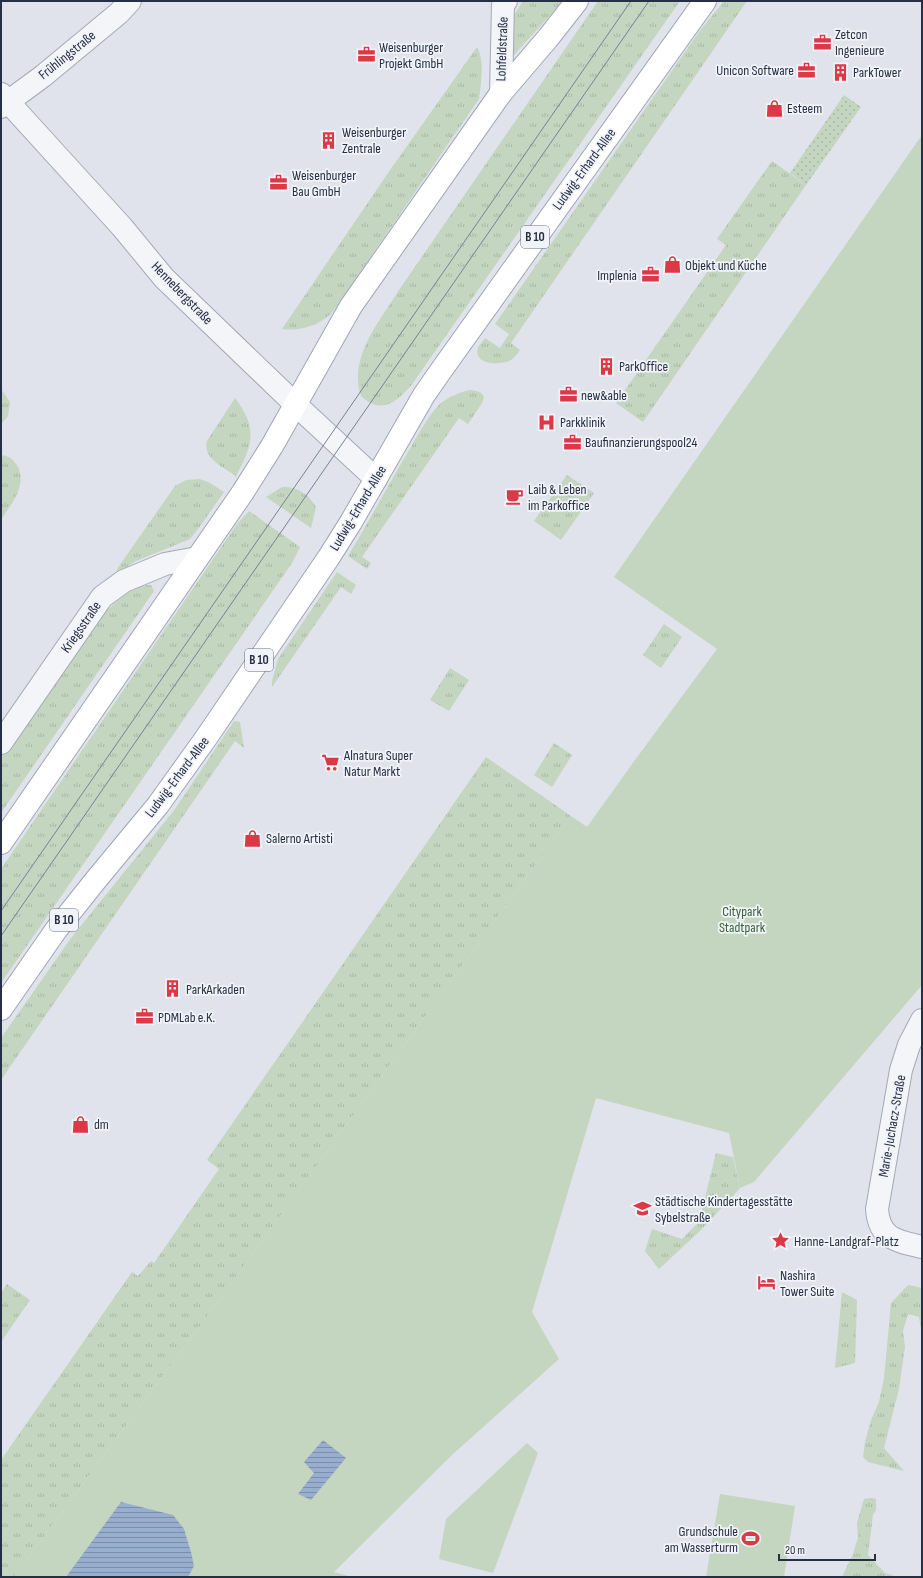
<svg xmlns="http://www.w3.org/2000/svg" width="923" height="1578" font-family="'Sofia Sans Condensed',sans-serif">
  <defs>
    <pattern id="grass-tufts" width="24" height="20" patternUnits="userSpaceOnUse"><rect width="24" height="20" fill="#c4d5c0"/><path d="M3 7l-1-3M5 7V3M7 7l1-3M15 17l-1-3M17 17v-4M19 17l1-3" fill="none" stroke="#a8b7a6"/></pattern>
    <pattern id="garden-dots" width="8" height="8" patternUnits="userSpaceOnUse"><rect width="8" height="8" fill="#c4d5c0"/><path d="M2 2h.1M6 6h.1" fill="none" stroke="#a8b7a6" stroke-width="1.8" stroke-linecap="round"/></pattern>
    <pattern id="water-rules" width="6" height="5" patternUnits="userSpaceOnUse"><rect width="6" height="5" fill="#98aece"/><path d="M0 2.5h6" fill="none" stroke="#7c8ea9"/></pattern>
  </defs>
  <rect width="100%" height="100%" fill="#e0e3eb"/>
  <g fill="url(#grass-tufts)">
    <polygon points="523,1 563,1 513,56 508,49 514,15"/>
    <path d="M598,1H680L413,383C398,401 382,416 361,396C348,357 380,321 399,290Z"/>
    <path d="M724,1H747L511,343L520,350C517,354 514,359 509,361C500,365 473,365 478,348C479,345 483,341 485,338L500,348L509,334L495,324L699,32Z"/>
    <path d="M477,47C485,62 481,83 479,99L335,309C324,324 300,332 282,329L388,173Z"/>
    <polygon points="772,161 806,185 643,422 616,403 726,245 717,239"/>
    <polygon points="1,389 10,402 8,416 2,423"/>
    <path d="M470,390C477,391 481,391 484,397L482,403L468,424L459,418L362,557L371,563L367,569L348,556C370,520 389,483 411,447C417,436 431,412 440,404C448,397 460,392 470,390Z"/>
    <path d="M235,398C258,428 253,445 236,476C224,468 202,458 207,441Z"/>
    <path d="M1,455C10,456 13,459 18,467C27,486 11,504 1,520Z"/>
    <polygon points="567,475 594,493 561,540 534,521"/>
    <polygon points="200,479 210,483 224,492 201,525 190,539 136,561 118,572 117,569 175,486 186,480"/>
    <path d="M282,487C297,486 308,494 316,507L311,528L266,497Z"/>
    <polygon points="249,511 300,547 292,563 1,983 1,869 237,524"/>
    <polygon points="337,572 356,585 351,594 341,587 272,687 272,681 278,659"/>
    <path d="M147,585H151L154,591L1,813V756L107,610C118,601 132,587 147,585Z"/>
    <polygon points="664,624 682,637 661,668 643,655"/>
    <polygon points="450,668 469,680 449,711 430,700"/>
    <polygon points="234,721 240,722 244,748 235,741 1,1080 1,1038 71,938 175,809"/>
    <polygon points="554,743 572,755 552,787 534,775"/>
    <polygon points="486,757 571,816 211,1311 14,1577 1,1577 1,1460 132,1272 138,1276 151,1261 154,1263 219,1169 207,1160"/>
    <polygon points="716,1153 733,1157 740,1188 701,1230 659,1269 645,1251 652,1229 682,1239 699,1222"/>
    <polygon points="7,1284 30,1300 1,1342 1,1293"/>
    <polygon points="908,1285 922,1288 922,1337 919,1317 908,1314 903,1331 905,1347 899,1389 884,1448 904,1471 868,1462 863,1457 865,1442 871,1420 879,1402 884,1378 891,1303"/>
    <polygon points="842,1292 857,1300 855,1363 835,1368"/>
    <polygon points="872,1498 876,1499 876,1510 873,1515 868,1555 885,1573 898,1577 842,1577 853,1554 858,1537 857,1523 864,1499"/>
  </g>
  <g fill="#c4d5c0">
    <polygon points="922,135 922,985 754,1182 740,1188 729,1133 596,1098 532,1312 559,1359 453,1454 334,1572 352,1577 14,1577 211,1311 571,816 587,827 635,760 717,649 614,577"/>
    <polygon points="527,1443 538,1453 493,1573 439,1559 446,1519"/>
    <polygon points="720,1494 795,1506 784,1577 706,1577"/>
  </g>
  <polygon fill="url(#garden-dots)" points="844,95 861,107 806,185 790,173"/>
  <g fill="url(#water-rules)">
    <polygon points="323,1440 346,1458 311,1500 298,1494 314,1473 304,1462"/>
    <polygon points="121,1502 173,1515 184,1529 191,1552 194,1566 188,1577 66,1577"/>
  </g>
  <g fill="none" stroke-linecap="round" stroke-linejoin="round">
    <defs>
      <g id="minor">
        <polyline points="501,93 503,5 506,1"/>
        <polyline points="1,94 122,227 164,278 295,404 376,479"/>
        <polyline points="1,107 43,76 119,13 130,1"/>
        <polyline points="1,743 102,597 124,581 165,564 197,558"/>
        <path d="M922,1020L909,1045L901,1070L877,1209C879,1239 897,1241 922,1247"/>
      </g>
      <g id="primary">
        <polyline points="1,843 243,492 272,446 351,306 501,93 548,38 577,1"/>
        <polyline points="1,1009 56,930 95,881 158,805 206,738 329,557 351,522 424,395 440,372 705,1"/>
      </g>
    </defs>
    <use href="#minor" stroke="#a5a9b6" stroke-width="24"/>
    <use href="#primary" stroke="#9ea6b7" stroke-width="24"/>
    <use href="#minor" stroke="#f3f5f8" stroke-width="22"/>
    <use href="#primary" stroke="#fff" stroke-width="22"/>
    <g stroke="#788196" stroke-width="1">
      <polyline points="1,911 631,1"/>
      <polyline points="1,936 649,1"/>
    </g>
  </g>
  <defs>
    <symbol id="office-bare" viewBox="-9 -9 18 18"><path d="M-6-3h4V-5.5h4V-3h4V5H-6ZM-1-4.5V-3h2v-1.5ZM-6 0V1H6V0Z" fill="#db3946" stroke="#f0f3f8" stroke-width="2.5" paint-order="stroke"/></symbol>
    <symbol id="building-bare" viewBox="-9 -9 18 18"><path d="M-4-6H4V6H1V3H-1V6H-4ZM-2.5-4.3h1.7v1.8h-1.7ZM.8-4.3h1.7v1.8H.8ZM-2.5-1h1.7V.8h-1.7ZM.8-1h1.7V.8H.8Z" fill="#db3946" stroke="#f0f3f8" stroke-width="2.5" paint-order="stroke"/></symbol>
    <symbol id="shop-bare" viewBox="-9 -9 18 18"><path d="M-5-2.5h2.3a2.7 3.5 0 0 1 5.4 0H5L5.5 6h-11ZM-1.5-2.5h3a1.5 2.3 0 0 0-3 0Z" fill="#db3946" stroke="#f0f3f8" stroke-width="2.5" paint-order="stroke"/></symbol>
    <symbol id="hospital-bare" viewBox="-9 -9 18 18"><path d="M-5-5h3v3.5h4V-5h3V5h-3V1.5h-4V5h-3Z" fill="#db3946" stroke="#f0f3f8" stroke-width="2.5" paint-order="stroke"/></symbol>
    <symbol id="cafe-bare" viewBox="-9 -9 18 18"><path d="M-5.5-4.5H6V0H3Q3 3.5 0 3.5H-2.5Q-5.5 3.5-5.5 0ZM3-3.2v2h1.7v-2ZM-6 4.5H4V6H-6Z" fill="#db3946" stroke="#f0f3f8" stroke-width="2.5" paint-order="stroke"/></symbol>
    <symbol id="supermarket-bare" viewBox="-9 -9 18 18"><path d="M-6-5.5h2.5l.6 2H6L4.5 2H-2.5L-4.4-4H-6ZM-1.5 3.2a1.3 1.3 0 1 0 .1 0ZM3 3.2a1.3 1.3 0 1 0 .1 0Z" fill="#db3946" stroke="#f0f3f8" stroke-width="2.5" paint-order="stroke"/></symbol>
    <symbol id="school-bare" viewBox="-9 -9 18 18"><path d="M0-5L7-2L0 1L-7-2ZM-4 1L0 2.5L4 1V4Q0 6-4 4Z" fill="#db3946" stroke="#f0f3f8" stroke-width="2.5" paint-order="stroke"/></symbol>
    <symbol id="sight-bare" viewBox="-9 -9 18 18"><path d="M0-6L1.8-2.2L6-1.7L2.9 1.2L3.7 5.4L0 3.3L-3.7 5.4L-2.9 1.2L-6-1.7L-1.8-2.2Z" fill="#db3946" stroke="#f0f3f8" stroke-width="2.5" paint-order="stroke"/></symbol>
    <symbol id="hotel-bare" viewBox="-9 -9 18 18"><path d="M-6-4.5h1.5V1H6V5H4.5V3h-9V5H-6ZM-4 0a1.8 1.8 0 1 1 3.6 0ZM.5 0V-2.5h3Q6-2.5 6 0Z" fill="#db3946" stroke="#f0f3f8" stroke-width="2.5" paint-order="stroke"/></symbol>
    <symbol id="stadium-bare" viewBox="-9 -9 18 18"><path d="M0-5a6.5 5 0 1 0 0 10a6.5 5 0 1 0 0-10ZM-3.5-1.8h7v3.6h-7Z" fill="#db3946" stroke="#f0f3f8" stroke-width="2.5" paint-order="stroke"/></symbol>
  </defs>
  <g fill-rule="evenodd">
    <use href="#office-bare" x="810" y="30" width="25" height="25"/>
    <use href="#office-bare" x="354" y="42" width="25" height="25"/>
    <use href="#office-bare" x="794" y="58" width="25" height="25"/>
    <use href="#building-bare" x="828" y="60" width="25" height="25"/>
    <use href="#shop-bare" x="762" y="96" width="25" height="25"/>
    <use href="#building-bare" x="316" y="128" width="25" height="25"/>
    <use href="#office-bare" x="266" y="170" width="25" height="25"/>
    <use href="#shop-bare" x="660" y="252" width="25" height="25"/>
    <use href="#office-bare" x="638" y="262" width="25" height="25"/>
    <use href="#building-bare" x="594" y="354" width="25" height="25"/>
    <use href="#office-bare" x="556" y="382" width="25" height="25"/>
    <use href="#hospital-bare" x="534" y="410" width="25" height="25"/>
    <use href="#office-bare" x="560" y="430" width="25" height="25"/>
    <use href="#cafe-bare" x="502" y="484" width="25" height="25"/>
    <use href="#supermarket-bare" x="318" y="750" width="25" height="25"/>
    <use href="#shop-bare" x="240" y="826" width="25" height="25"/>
    <use href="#building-bare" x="160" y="976" width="25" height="25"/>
    <use href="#office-bare" x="132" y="1004" width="25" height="25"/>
    <use href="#shop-bare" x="68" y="1112" width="25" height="25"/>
    <use href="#school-bare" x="630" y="1196" width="25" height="25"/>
    <use href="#sight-bare" x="768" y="1228" width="25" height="25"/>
    <use href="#hotel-bare" x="754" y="1270" width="25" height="25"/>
    <use href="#stadium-bare" x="738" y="1526" width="25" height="25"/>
  </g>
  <g text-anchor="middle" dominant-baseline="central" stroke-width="3.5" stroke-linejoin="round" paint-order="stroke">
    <g fill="#f0f3f8" stroke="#636a7a" stroke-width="1">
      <rect x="521" y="226" width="28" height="22" rx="3"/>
      <rect x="245" y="649" width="28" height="22" rx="3"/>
      <rect x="50" y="909" width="28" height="22" rx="3"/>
    </g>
    <g font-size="13" font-weight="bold" fill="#272f44">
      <text x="535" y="237">B 10</text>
      <text x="259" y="660">B 10</text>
      <text x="64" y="920">B 10</text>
    </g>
    <g font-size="14" fill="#272f44" stroke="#f0f3f8" text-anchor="start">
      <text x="835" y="34">Zetcon<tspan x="835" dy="16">Ingenieure</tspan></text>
      <text x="379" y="47">Weisenburger<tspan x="379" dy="16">Projekt GmbH</tspan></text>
      <text x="794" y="70" text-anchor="end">Unicon Software</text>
      <text x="853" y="72">ParkTower</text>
      <text x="787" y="108">Esteem</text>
      <text x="342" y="132">Weisenburger<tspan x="342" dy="16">Zentrale</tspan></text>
      <text x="292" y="175">Weisenburger<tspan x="292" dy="16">Bau GmbH</tspan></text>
      <text x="685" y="265">Objekt und Küche</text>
      <text x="637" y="275" text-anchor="end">Implenia</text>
      <text x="619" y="366">ParkOffice</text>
      <text x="581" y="395">new&amp;able</text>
      <text x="560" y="422">Parkklinik</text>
      <text x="585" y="442">Baufinanzierungspool24</text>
      <text x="528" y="489">Laib &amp; Leben<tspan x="528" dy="16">im Parkoffice</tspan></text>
      <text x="344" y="755">Alnatura Super<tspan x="344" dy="16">Natur Markt</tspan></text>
      <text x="266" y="838">Salerno Artisti</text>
      <text x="186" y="989">ParkArkaden</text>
      <text x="158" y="1017">PDMLab e.K.</text>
      <text x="94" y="1124">dm</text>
      <text x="655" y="1201">Städtische Kindertagesstätte<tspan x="655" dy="16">Sybelstraße</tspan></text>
      <text x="794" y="1241">Hanne-Landgraf-Platz</text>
      <text x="780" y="1275">Nashira<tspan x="780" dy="16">Tower Suite</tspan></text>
      <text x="738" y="1531" text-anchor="end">Grundschule<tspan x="738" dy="16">am Wasserturm</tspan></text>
    </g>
    <g font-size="14" fill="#272f44" stroke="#f0f3f8">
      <text transform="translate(502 49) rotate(-88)">Lohfeldstraße</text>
      <text transform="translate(67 55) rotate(-39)">Frühlingstraße</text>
      <text transform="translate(584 169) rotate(-54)">Ludwig-Erhard-Allee</text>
      <text transform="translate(182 293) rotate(46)">Hennebergstraße</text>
      <text transform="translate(358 508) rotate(-59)">Ludwig-Erhard-Allee</text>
      <text transform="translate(81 627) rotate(-55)">Kriegsstraße</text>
      <text transform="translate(177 777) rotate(-53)">Ludwig-Erhard-Allee</text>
      <text transform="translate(892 1126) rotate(-80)">Marie-Juchacz-Straße</text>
    </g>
    <g font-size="14" fill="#386133" stroke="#f0f3f8">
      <text x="742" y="911">Citypark<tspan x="742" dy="16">Stadtpark</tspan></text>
    </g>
  </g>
  <rect width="923" height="1578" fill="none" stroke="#272f44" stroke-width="4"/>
  <path d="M779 1554v6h96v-6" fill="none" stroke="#272f44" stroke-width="2"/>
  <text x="785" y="1554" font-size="12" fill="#272f44" stroke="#f0f3f8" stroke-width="3" paint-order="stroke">20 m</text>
</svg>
